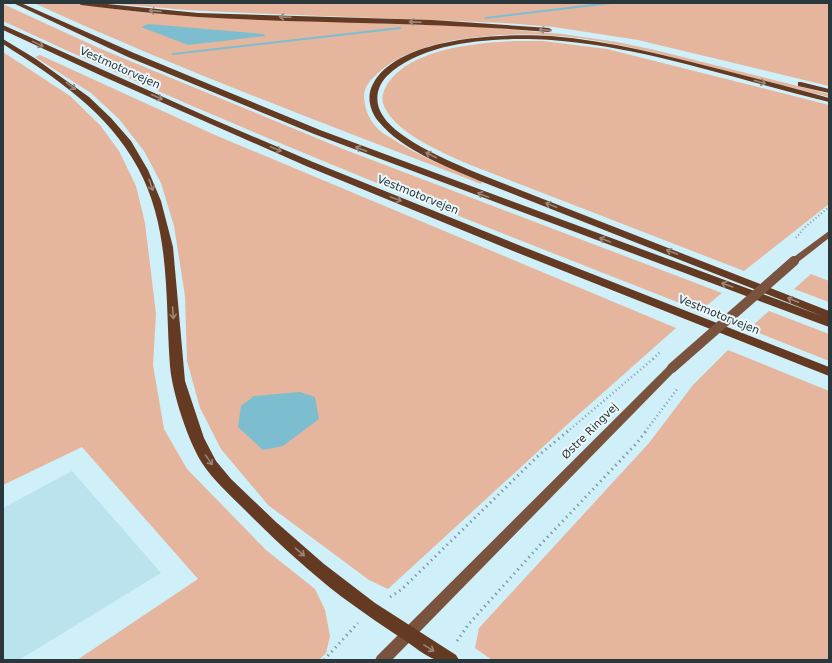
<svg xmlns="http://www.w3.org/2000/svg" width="832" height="663" font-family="'DejaVu Sans',sans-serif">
  <rect width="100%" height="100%" fill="#cff0f9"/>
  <polygon fill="#bae3ee" points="72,471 161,573 19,660 3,660 3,508"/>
  <g fill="#e5b59d">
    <path d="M34,3H70L140,12L220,17L483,27L562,34L617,42L655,50L829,94V97C786,86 743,75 699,64C648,51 596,37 543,35C494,33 416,38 378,73C370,80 364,87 364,97C365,110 369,120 378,129C382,133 387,136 391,138C419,157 452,169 483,181L481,184C331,126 180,70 34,3Z"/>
    <polygon points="107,3 829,3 829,86 638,40 554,27 504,23 250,13 186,10"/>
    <path d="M3,4L101,49L343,149L722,293L700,311C466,219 231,128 3,21Z"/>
    <path d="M515,41H543L607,49L829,105V204L744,271L468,164C443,153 391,131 383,103C381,96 385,88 388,83C412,48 477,43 515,41Z"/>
    <polygon points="3,52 70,96 100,125 119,151 136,186 145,223 156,314 153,365 164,429 187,469 266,550 315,589 325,610 330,636 326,653 319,660 77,660 198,579 82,447 3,485"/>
    <polygon points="40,55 215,135 676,328 570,422 388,589 369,580 268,505 221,449 200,408 187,361 185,296 174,226 161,183 144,151 119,119 91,93 35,57"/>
    <polygon points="811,274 829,281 829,302 794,289"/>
    <polygon points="769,311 829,334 829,361 749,329"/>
    <polygon points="728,350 829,391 829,660 492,660 475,648 479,628 649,443 693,385"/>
  </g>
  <g fill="#7cbecf">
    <polygon points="148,24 264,34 265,36 188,45 141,27"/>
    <polygon points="300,392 315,397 319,419 283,446 263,450 238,427 241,406 254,396"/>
  </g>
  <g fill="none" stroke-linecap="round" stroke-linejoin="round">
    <g fill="#7cbecf" fill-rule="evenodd">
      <polygon points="601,3 613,3 611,4 486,19 484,18 486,17"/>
      <polygon points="400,27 402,28 401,29 173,55 171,54 173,53"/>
    </g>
    <polyline stroke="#859da4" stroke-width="2" stroke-dasharray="1 2.5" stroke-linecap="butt" points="796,238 804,228 829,207"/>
    <g stroke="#859da4" stroke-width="2.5" stroke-dasharray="1 3" stroke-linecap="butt">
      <polyline points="567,432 653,359"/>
      <polyline points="645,432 678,388"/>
    </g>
    <g stroke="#859da4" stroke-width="3" stroke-dasharray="1.5 4" stroke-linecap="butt">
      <polyline points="390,597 401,590 539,455 568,431"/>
      <polyline points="457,641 468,625 540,545 636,444 646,431"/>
      <polyline points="324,660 358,623"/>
    </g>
    <g fill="#79533e" fill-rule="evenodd">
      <polygon points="829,231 829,238 797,263 791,263 789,261 791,259"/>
      <polygon points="672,365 676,366 677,368 676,370 392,660 375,660 377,656 668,366"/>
    </g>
    <g fill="#653a22" fill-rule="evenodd">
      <path d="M13,3H21L134,53L320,130L822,316L480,181C447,167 402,150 379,122C370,112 366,96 373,84C398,36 505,33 551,36C611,41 669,56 727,71C761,80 795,88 829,98V102C737,80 646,47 551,40C501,37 425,39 387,76C376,87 374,103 383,116C398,141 460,166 487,177L829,311V319L826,318L829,319V327L314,134L128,57Z"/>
      <path d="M78,3H97L198,13L432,20L549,28L552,30L549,32C432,22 315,24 198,17C159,14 120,10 81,5Z"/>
      <polygon points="3,25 210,118 313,162 521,246 829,367 829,376 513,251 306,166 102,76 3,30"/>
      <path d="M3,39L36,59L89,97L111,118L131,141L148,170L161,201L173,247L185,381L204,438L216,461L231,479L276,522L324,564L375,603L456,655L459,660C451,660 441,662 434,659C426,656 417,649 410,644C387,629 364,613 342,597C307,570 275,540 244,509C229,494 213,480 202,463C188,441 172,392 170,366C165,299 171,229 138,168C108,112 56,78 3,44Z"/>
      <polygon points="798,82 801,82 829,89 829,93 798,86"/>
    </g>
    <polyline stroke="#859da4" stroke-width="2.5" stroke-dasharray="1 3" stroke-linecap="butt" points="653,359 660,352"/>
    <polyline stroke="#79533e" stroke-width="10" points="672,368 794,261"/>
  </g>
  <defs><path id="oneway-shaft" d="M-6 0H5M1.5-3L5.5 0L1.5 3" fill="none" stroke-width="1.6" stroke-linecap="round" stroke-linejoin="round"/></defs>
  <g stroke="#9b8679">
    <use href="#oneway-shaft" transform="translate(155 11) rotate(-176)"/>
    <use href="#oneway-shaft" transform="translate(285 17) rotate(-178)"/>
    <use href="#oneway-shaft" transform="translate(415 22) rotate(-178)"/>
    <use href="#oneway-shaft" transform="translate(545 30) rotate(-174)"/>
    <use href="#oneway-shaft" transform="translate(38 44) rotate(26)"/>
    <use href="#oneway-shaft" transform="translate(760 82) rotate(15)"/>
    <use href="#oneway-shaft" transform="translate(71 86) rotate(37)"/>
    <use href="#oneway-shaft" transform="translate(157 97) rotate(24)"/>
    <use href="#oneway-shaft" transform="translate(276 149) rotate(22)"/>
    <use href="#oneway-shaft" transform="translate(361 149) rotate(-159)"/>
    <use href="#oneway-shaft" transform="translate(431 155) rotate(-153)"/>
    <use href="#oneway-shaft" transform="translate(151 185) rotate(71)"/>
    <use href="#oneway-shaft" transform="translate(483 195) rotate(-159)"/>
    <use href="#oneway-shaft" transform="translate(396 199) rotate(22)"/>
    <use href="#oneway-shaft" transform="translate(551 205) rotate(-158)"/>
    <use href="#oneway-shaft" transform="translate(605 240) rotate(-160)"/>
    <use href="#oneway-shaft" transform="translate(672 252) rotate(-159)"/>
    <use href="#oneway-shaft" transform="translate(727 285) rotate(-160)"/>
    <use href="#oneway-shaft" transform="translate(793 300) rotate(-158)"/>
    <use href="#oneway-shaft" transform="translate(173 313) rotate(86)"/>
    <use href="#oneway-shaft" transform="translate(209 460) rotate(55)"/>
    <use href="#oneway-shaft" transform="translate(300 552) rotate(41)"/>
    <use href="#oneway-shaft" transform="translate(429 648) rotate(31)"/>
  </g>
  <g text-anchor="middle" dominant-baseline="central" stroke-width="4" stroke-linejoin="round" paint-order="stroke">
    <g font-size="11" fill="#2a373b" stroke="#ecf9fc">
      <text transform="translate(120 68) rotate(24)">Vestmotorvejen</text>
      <text transform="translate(418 195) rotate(22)">Vestmotorvejen</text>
      <text transform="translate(719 315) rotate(22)">Vestmotorvejen</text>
      <text transform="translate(590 431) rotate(-45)">Østre Ringvej</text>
    </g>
  </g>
  <rect width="832" height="663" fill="none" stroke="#2a373b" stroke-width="8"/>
</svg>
